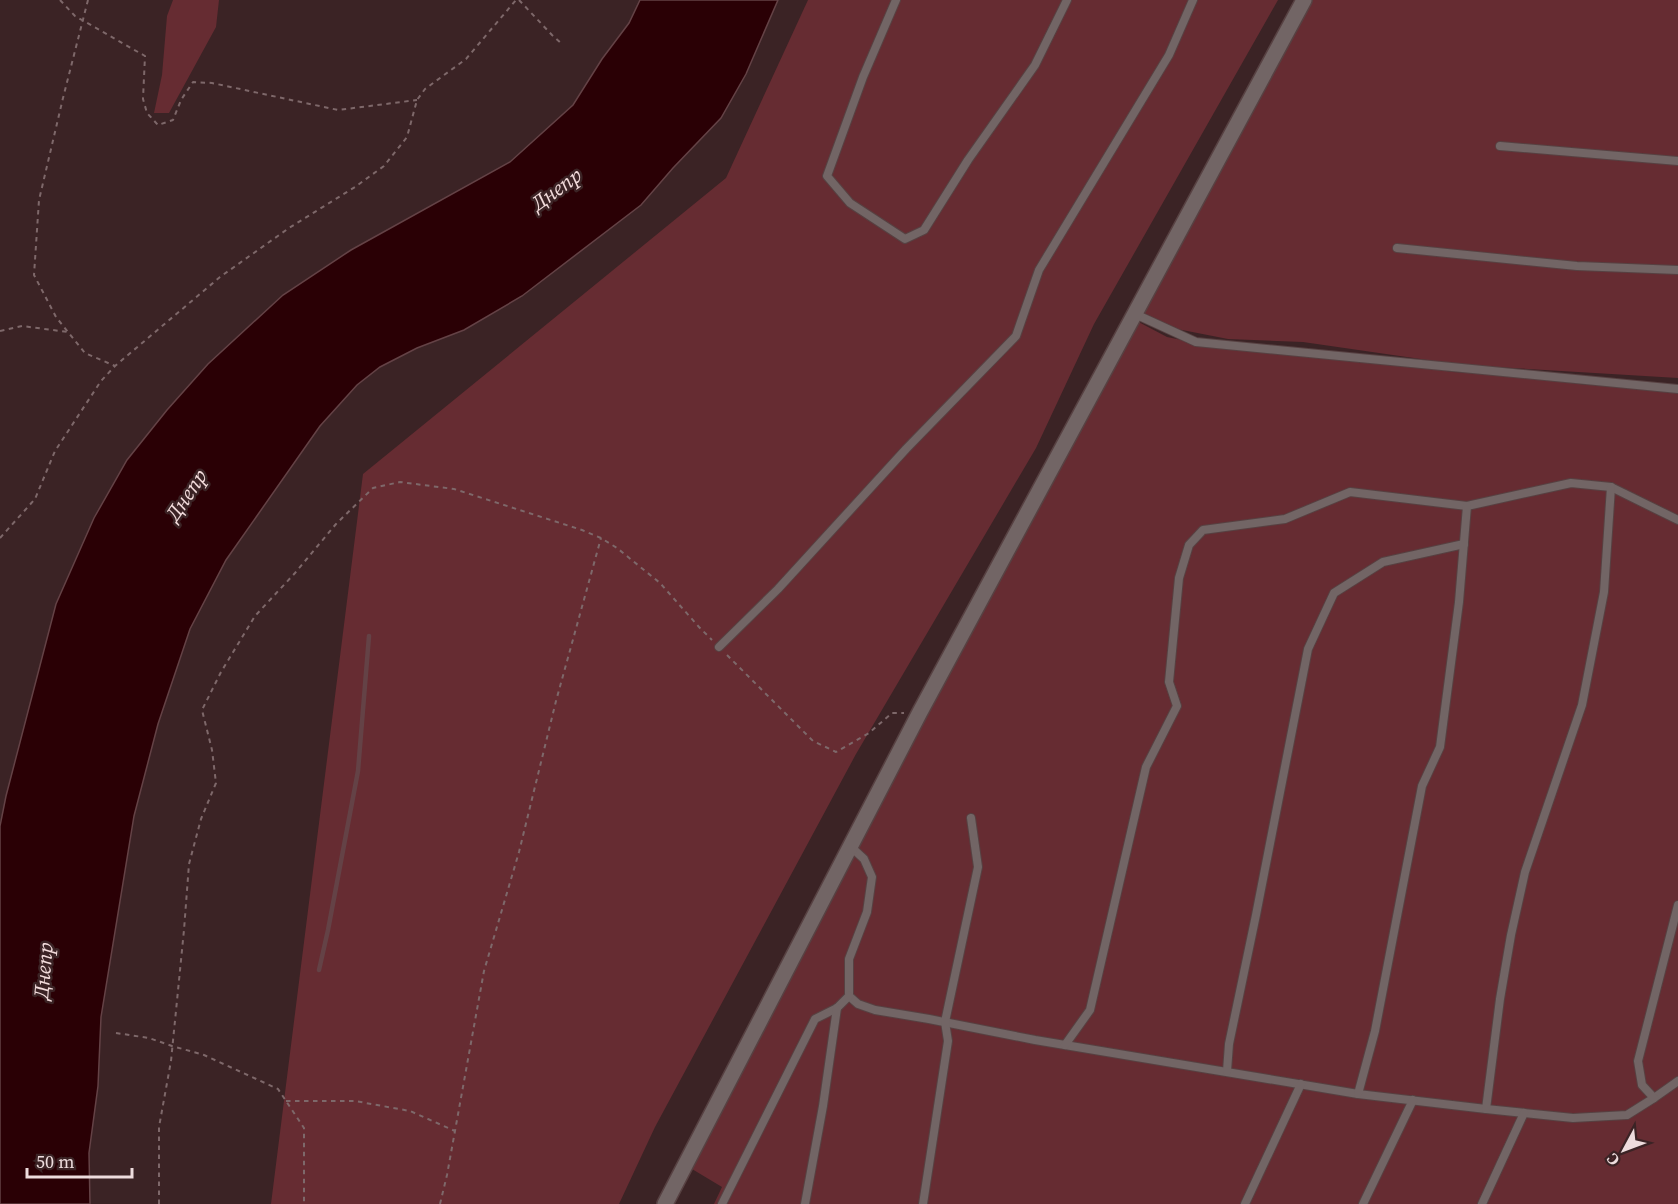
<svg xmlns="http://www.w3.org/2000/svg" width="1678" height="1204" font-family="'Source Serif 4',serif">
  <rect width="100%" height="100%" fill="#3b2325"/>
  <g fill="#662c32">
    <polygon points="173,0 219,0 216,27 169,113 154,113 162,75 167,16"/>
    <polygon points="808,0 1278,0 1094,324 1036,448 856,754 655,1127 619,1204 271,1204 363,474 726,178"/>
    <polygon points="1302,0 1678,0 1678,378 1462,365 1303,342 1228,339 1172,328 1136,311"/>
    <polygon points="1131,318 1167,337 1221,348 1290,350 1336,355 1453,372 1508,375 1587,385 1652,386 1678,389 1678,1204 714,1204 722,1187 682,1163"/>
  </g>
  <polygon fill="#2a0005" stroke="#644246" stroke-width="1.5" points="640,0 778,0 746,74 721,118 673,168 641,205 522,296 464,330 417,348 380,367 357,385 320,426 226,560 190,629 158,724 134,816 101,1017 98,1086 89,1153 90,1204 0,1204 0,826 6,796 56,604 94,518 127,460 167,410 208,364 283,295 351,250 510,162 573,105 602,59 629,23"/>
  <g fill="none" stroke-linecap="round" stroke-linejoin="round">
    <polyline stroke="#644246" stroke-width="4.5" points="319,970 328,930 358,771 369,636"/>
    <defs>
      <g id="lane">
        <polyline points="896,0 863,77 827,176 850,203 905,239 924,230 968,160 1035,65 1067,0"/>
        <polyline points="1500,146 1678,161"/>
        <polyline points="1397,248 1577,266 1678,270"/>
        <polyline points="1135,314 1196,342 1678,389"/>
        <polyline points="719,647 778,589 906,449 1016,336 1039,270 1169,55 1193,0"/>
        <polyline points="850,846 864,859 872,877 867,912 849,959 849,996 858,1004 875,1010 929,1019 1035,1040 1358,1094 1486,1109 1573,1118 1627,1115 1654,1098 1678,1081"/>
        <polyline points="1065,1045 1090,1010 1146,767 1177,706 1169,682 1179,578 1189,545 1203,530 1285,519 1350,492 1467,506 1571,483 1611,487 1678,520"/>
        <polyline points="1227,1071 1229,1044 1256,915 1308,649 1334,593 1383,562 1464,544"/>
        <polyline points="1358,1094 1375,1031 1422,786 1440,747 1459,602 1467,506"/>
        <polyline points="1654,1098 1642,1085 1638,1061 1678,905"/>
        <polyline points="1486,1109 1500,999 1511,935 1525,872 1582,705 1604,592 1611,487"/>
        <polyline points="722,1204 815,1019 837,1008 849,996"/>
        <polyline points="805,1204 823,1106 837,1008"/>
        <polyline points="923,1204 948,1041 945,1022 978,867 971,818"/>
        <polyline points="1245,1204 1301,1084"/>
        <polyline points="1363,1204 1413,1100"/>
        <polyline points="1482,1204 1524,1113"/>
      </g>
      <polyline id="street" points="665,1204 920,712 1304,0"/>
    </defs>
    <use href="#lane" stroke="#574142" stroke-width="10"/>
    <use href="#street" stroke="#574142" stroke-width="18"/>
    <g stroke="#7e686a" stroke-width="2" stroke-dasharray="4.5 4.5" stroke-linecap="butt">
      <polyline points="60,0 75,16 145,56 143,99 147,113 158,125 173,120 181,100 193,82 212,83 338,110 417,100"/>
      <polyline points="88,0 63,98 39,200 34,275 56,317 85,353 115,366"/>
      <polyline points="519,0 552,35 561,43"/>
      <polyline points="0,331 22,326 68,332"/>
      <polyline points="0,538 35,499 55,451 101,381 115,366 220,277 289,228 355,187 384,166 407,137 417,100 425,89 466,59 516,0"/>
      <polyline points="727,655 813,741 836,752 869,733 892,713 904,713"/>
      <polyline points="116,1033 149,1038 172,1046 204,1055 278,1089 304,1128 304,1204"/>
      <polyline points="286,1101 355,1101 410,1111 455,1131"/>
      <polyline points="159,1204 159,1127 171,1061 184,930 189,864 201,819 216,783 212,750 202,710 221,672 255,616 295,573 336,524 373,488 400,482 454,489 582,530 601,538 617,548 660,583 699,627 712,640"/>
      <polyline points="440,1204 447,1175 484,971 519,852 556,701 601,538"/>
    </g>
    <use href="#lane" stroke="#726565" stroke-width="8"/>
    <use href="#street" stroke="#726565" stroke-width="15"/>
  </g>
  <g text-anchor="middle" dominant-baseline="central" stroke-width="5" stroke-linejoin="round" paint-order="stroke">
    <g font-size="21" font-style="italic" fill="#f3dcdc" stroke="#3b2325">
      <text transform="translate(556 189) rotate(-36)">Днепр</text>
      <text transform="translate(186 495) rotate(-56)">Днепр</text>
      <text transform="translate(43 971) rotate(-85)">Днепр</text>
    </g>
  </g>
  <g transform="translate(1624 1150) rotate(229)" stroke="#3b2325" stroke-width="4.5" paint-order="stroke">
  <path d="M0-4.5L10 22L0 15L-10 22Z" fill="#eddcdd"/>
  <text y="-9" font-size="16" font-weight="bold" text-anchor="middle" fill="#eddcdd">С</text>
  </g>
  <path d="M27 1168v9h105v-9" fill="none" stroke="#eddcdd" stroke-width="3"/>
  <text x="36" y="1168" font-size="18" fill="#eddcdd" stroke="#3b2325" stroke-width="4.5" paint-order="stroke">50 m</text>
</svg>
